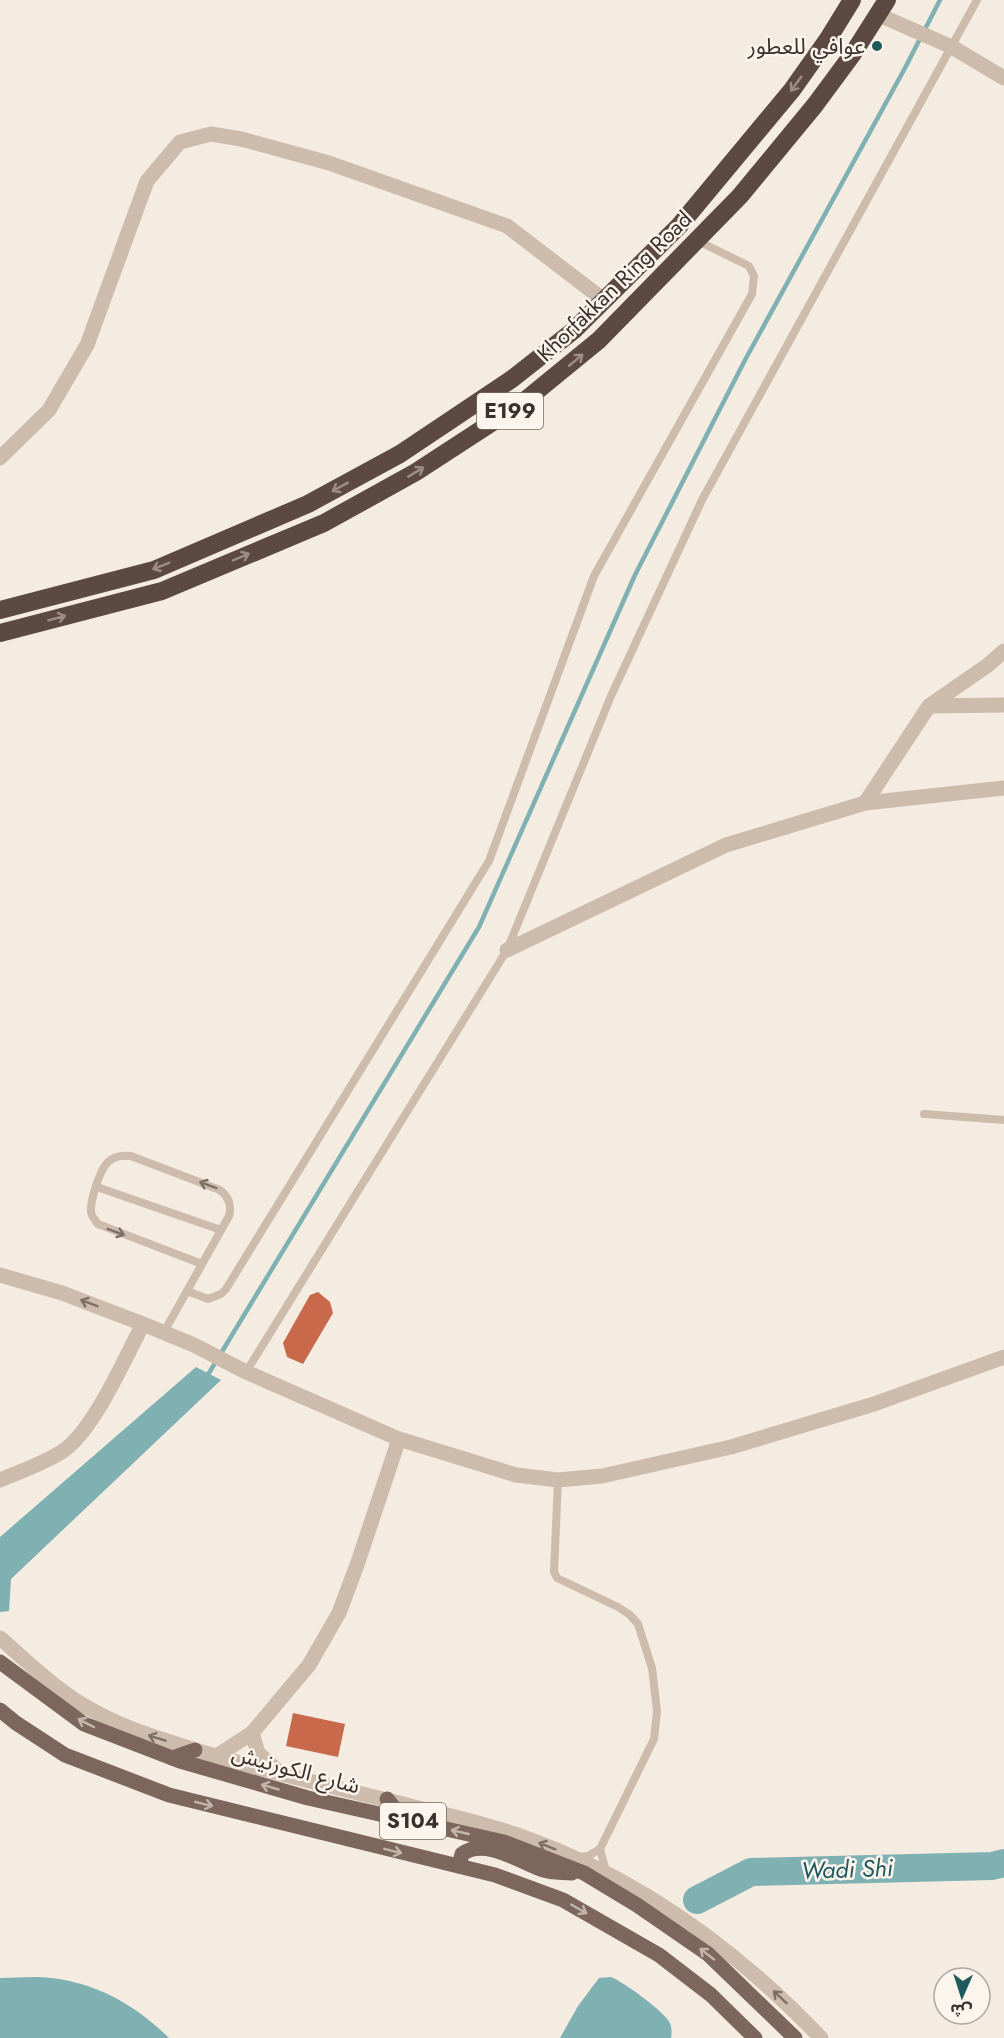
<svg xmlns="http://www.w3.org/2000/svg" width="1004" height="2038" font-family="Jost,'Noto Sans Arabic',sans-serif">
  <rect width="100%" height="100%" fill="#f4ebe1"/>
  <g fill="#7fb0b2">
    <polygon points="196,1367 221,1380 11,1579 9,1611 0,1612 0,1537"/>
    <path d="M611,1977C625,1983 659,2008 668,2020C672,2025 672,2032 671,2038H560L578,2006L599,1978Z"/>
    <path d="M0,1978C17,1978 35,1976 51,1978C97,1983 137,2006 169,2038H0Z"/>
  </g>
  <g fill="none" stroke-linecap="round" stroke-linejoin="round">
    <polyline stroke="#7fb0b2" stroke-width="4.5" points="204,1377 209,1373 479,927 635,575 745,360 905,68 940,0"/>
    <polyline stroke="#7fb0b2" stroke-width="28" points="697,1900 751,1872 992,1866 1004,1863"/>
  </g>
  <g fill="#c8694b">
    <polygon points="318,1292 330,1302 333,1313 303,1364 287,1357 283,1343 310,1295"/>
    <polygon points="293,1713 345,1724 338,1757 286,1746"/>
  </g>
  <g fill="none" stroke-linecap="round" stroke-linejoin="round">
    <g stroke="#cdbbac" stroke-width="8">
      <polyline points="924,1114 1004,1120"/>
      <polyline points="97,1187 221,1230"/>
      <polyline points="187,1291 208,1299 221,1294 226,1289 489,861 594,576 752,294 754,276 749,266 698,241"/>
      <path d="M164,1332L229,1216C232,1205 229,1197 220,1190L131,1156C122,1155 114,1156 108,1162C100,1169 90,1201 91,1212C92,1217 95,1220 98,1224L202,1264"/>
      <polyline points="246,1372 507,950 611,696 702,500 977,0"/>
      <polyline points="558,1480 554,1572 557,1578 618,1607 630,1615 638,1624 652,1668 657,1711 654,1739 600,1849 588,1856 578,1857"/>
      <polyline points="600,1849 606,1871"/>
    </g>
    <g stroke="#cdbbac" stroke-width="15">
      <polyline points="879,15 952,47 1004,78"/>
      <polyline points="0,458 49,410 87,345 147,181 180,142 211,134 241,139 329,163 507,226 605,301"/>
      <polyline points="1004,651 988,665 929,706 865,803 1004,788"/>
      <polyline points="929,706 1004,705"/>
      <polyline points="507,950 726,845 865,803"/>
      <polyline points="0,1275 62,1293 143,1324 194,1345 246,1372 399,1439 516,1475 558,1480 602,1476 731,1447 874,1404 1004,1357"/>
      <path d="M0,1480C21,1471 43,1464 63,1451C94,1430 125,1358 143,1324"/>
      <path d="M0,1638C29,1663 58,1692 92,1710C123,1728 158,1738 192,1749C269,1773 349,1790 427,1810C460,1818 494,1826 526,1838C640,1879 738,1951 821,2038"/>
      <polyline points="252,1733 309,1665 339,1613 357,1565 399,1439"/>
      <polyline points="215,1757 252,1733 258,1753 279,1772"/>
    </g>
    <g stroke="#7d675c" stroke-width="15">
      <polyline points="0,1662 84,1724 180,1761 308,1798 504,1842 584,1873 637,1905 708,1954 795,2038"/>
      <polyline points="0,1710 16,1723 65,1755 169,1795 495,1875 563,1900 659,1955 711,1995 755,2038"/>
      <polyline points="172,1758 195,1750"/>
      <polyline points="387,1799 403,1819"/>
      <path d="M459,1866L462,1854C485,1837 520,1862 543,1870C552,1873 562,1872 572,1873"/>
    </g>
    <g stroke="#5c4a42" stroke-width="18">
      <polyline points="0,610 154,570 308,504 400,454 512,379 573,331 679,226 792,90 828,39 852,0"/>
      <polyline points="0,633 162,591 324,523 416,472 522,403 599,340 740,196 815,105 852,55 887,0"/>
    </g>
  </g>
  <defs><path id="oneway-shaft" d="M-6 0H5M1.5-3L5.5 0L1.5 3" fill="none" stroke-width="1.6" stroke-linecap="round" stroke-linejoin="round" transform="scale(1.5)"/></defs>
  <g stroke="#9c8e87">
    <use href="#oneway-shaft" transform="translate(796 84) rotate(126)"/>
    <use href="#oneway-shaft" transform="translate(576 360) rotate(-40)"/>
    <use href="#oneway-shaft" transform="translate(416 472) rotate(-31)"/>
    <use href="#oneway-shaft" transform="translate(340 487) rotate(151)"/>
    <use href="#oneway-shaft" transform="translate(241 557) rotate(-23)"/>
    <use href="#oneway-shaft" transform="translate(161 566) rotate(158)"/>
    <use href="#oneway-shaft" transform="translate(57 618) rotate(-15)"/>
  </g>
  <g stroke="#7d6f65">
    <use href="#oneway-shaft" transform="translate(208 1185) rotate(-160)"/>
    <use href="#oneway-shaft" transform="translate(116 1232) rotate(20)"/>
    <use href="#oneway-shaft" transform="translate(89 1303) rotate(-159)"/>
    <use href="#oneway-shaft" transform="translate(157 1738) rotate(-163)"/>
    <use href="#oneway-shaft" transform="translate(547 1846) rotate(-158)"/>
    <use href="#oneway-shaft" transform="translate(780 1997) rotate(-137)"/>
  </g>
  <g stroke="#c2b5ac">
    <use href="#oneway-shaft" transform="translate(86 1723) rotate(-153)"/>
    <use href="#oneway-shaft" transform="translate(270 1787) rotate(-164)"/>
    <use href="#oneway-shaft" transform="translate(204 1804) rotate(14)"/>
    <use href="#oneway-shaft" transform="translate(460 1832) rotate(-167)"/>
    <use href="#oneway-shaft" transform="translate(393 1851) rotate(14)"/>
    <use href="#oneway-shaft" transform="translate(579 1909) rotate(30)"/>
    <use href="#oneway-shaft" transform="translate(707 1954) rotate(-142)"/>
  </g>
  <circle fill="#1f5a5e" stroke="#fbf5ee" stroke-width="2" cx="877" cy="46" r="6"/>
  <g text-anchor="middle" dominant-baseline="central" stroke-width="5" stroke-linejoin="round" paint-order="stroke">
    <g fill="#fbf5ee" stroke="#756b66" stroke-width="1.5">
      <rect x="477" y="393" width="66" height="36" rx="4.5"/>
      <rect x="380" y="1803" width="66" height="36" rx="4.5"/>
    </g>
    <g font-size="21" font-weight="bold" fill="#3b302b">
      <text x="510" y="411">E199</text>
      <text x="413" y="1821">S104</text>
    </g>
    <g font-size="22" fill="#3b302b" stroke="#fbf5ee" text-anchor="end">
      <text x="865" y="46">عوافي للعطور</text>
    </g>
    <g font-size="22" fill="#3b302b" stroke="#fbf5ee">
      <text transform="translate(614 286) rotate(-44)">Khorfakkan Ring Road</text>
      <text transform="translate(296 1769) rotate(15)">شارع الكورنيش</text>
    </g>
    <g font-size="24" font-style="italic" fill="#1f5a5e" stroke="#fbf5ee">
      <text transform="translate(847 1869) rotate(-2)">Wadi Shi</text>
    </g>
  </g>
  <g transform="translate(962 1996) rotate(183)"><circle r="28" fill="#fbf5ee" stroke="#aea6a0" stroke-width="1.5"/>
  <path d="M0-4.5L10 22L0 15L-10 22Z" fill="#1f5a5e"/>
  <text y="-9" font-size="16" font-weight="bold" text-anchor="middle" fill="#3b302b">ش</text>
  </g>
</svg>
